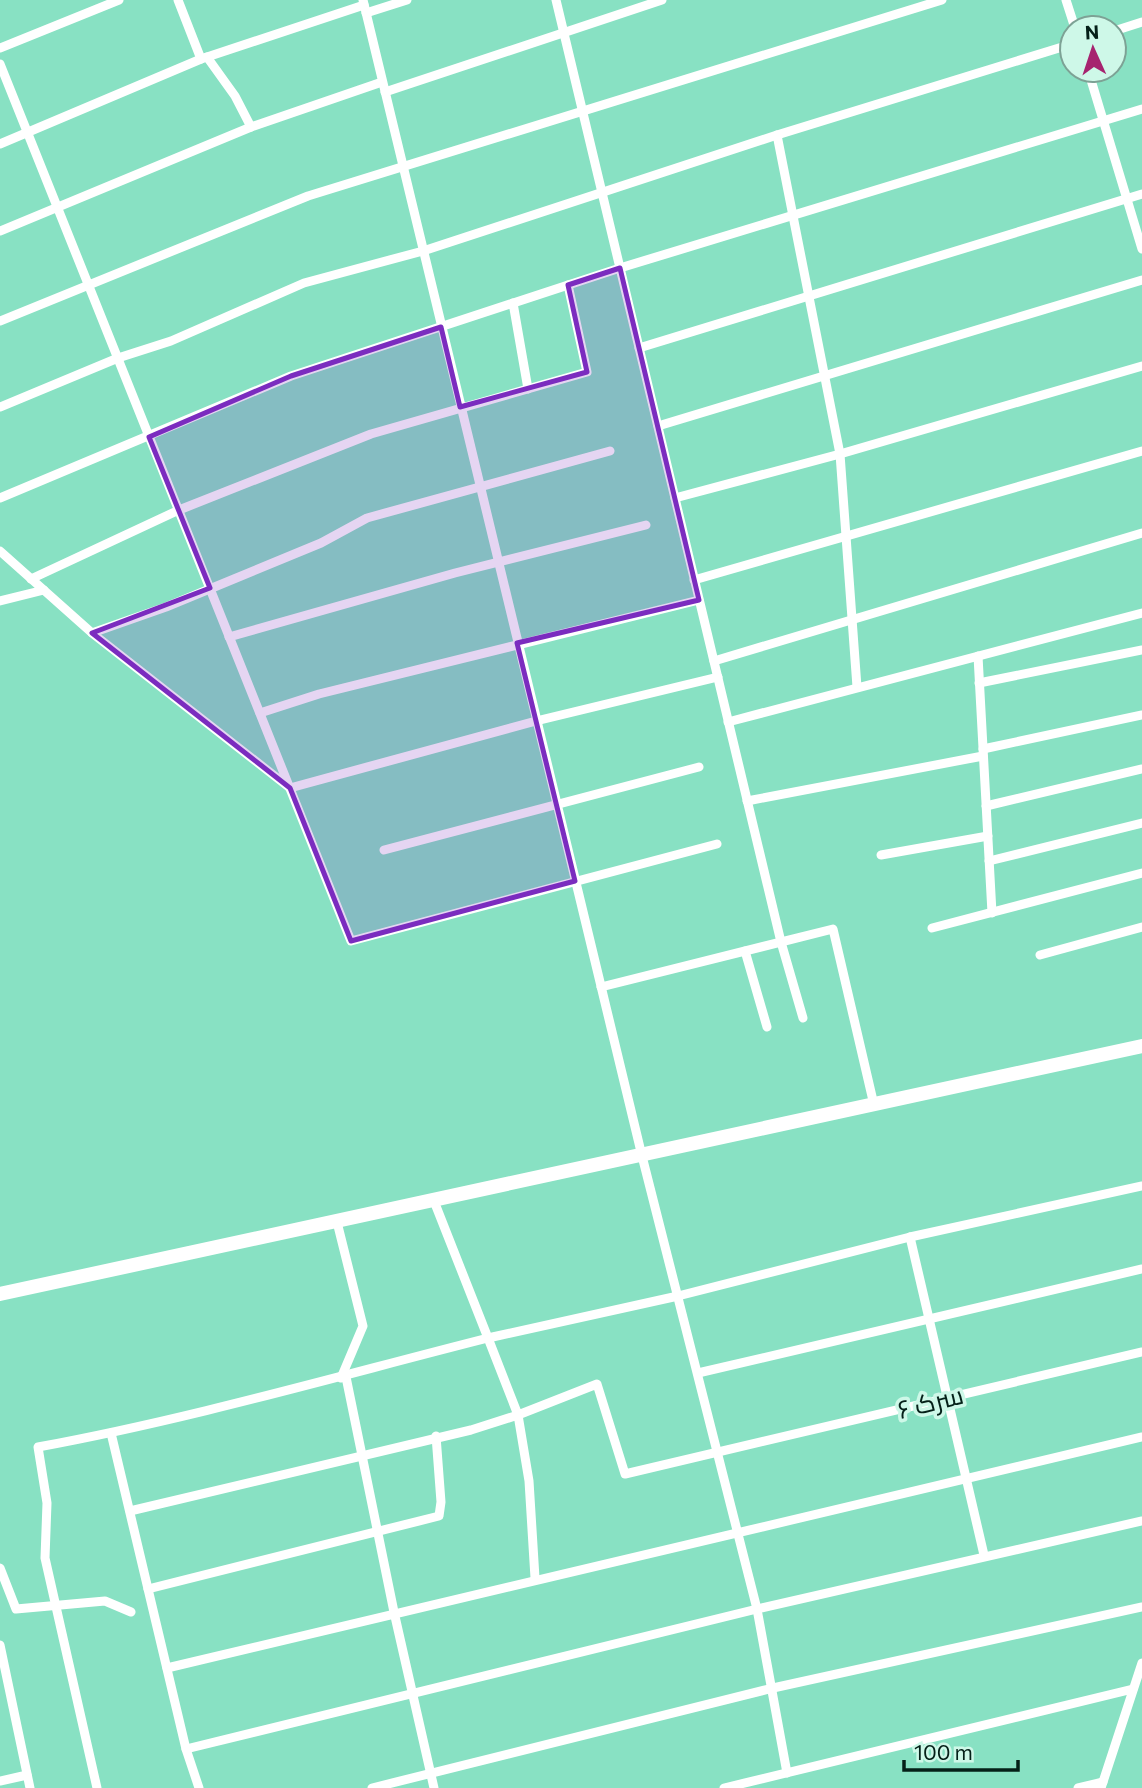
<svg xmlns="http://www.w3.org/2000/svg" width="1142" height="1788" font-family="Commissioner,Cairo,sans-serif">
  <rect width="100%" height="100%" fill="#88e1c3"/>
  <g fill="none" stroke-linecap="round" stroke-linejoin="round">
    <g stroke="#fff" stroke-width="9">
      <polyline points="178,0 201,59"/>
      <polyline points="363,0 642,1156 757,1609 787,1773"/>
      <polyline points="556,0 781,942 803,1018"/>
      <polyline points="1066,0 1075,28"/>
      <polyline points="366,13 407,0"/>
      <polyline points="1114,31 1142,22"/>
      <polyline points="0,48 119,0"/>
      <polyline points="207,57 235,96 251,127"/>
      <polyline points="0,64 351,941 717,844"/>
      <polyline points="1088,70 1142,249"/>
      <polyline points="385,92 662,0"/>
      <polyline points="777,135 840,454 857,687"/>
      <polyline points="0,144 201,59 364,5"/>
      <polyline points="0,231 251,127 382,82"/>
      <polyline points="513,303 528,389"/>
      <polyline points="0,321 308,196 942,0"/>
      <polyline points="639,348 1142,194"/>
      <polyline points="0,407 118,358 171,341 304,283 423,251 777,135 1072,44"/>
      <polyline points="658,426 1142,280"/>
      <polyline points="0,498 291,376 620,268 1142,109"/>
      <polyline points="675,498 840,454 1142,366"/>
      <polyline points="0,551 92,633 290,788 536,721 718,677"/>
      <polyline points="31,579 179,510 371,434 587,372 568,285"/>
      <polyline points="694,580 1142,451"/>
      <polyline points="0,601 44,590"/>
      <polyline points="92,633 166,607 321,543 367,518 610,451"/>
      <polyline points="229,637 455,573 646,525"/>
      <polyline points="978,656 992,913"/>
      <polyline points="714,661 1142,533"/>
      <polyline points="979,683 1142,650"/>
      <polyline points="260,713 319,694 699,600"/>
      <polyline points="728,722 1142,613"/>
      <polyline points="983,749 1142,715"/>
      <polyline points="747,801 983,756"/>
      <polyline points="986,806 1142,769"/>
      <polyline points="384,850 699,767"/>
      <polyline points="881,855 988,836"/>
      <polyline points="989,861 1142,823"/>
      <polyline points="932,928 1142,873"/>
      <polyline points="745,951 767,1027"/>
      <polyline points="1040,955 1142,927"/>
      <polyline points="601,987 833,929 874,1105"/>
      <polyline points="434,1201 488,1338 678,1296 910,1237 1142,1186"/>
      <polyline points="337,1222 363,1326 341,1378"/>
      <polyline points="910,1237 984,1555"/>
      <polyline points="698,1373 1142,1269"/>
      <polyline points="346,1377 394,1612 434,1788"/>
      <polyline points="111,1433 186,1749 199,1788"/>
      <polyline points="130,1511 471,1430 518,1415 529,1481 535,1578"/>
      <polyline points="0,1568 16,1609 105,1601 131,1612"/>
      <polyline points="148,1589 439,1516 441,1502 436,1436"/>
      <polyline points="0,1645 30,1788"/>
      <polyline points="167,1668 1142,1437"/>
      <polyline points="186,1749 757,1609 1142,1521"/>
      <polyline points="0,1781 27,1775"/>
      <path d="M97,1788L45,1558L47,1503L38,1447C190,1419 338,1376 488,1338L518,1415L597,1384L625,1474L1142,1352"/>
      <polyline points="372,1788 773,1688 1142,1607"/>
      <polyline points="724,1788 1133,1689"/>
      <polyline points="1078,1788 1103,1782"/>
      <polyline points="1101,1788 1142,1663"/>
    </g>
    <polyline stroke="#fff" stroke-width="14" points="0,1294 1142,1046"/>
  </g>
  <path fill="#7b2cbf" fill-opacity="0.2" stroke="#7b2cbf" stroke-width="5" stroke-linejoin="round" d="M620,268L699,600L517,643L575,881L351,941L290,788L92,633L210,588L149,437L291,376L441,327L460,407L587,372L568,285Z"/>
  <g text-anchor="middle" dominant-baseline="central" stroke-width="7" stroke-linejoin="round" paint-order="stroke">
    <g font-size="26" fill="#042018" stroke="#cef8e8">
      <text transform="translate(930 1401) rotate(-14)">سرک ۶</text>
    </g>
  </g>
  <g transform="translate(1093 49) rotate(357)"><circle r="33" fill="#cef8e8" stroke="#7da295" stroke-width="2"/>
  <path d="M0-5L12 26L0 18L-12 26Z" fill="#a6236f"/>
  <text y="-10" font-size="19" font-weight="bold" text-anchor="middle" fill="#042018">N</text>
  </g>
  <path d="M904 1760v10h114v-10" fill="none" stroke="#042018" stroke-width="3.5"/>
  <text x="914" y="1760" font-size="21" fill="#042018" stroke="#cef8e8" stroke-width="5" paint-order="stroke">100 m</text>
</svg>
